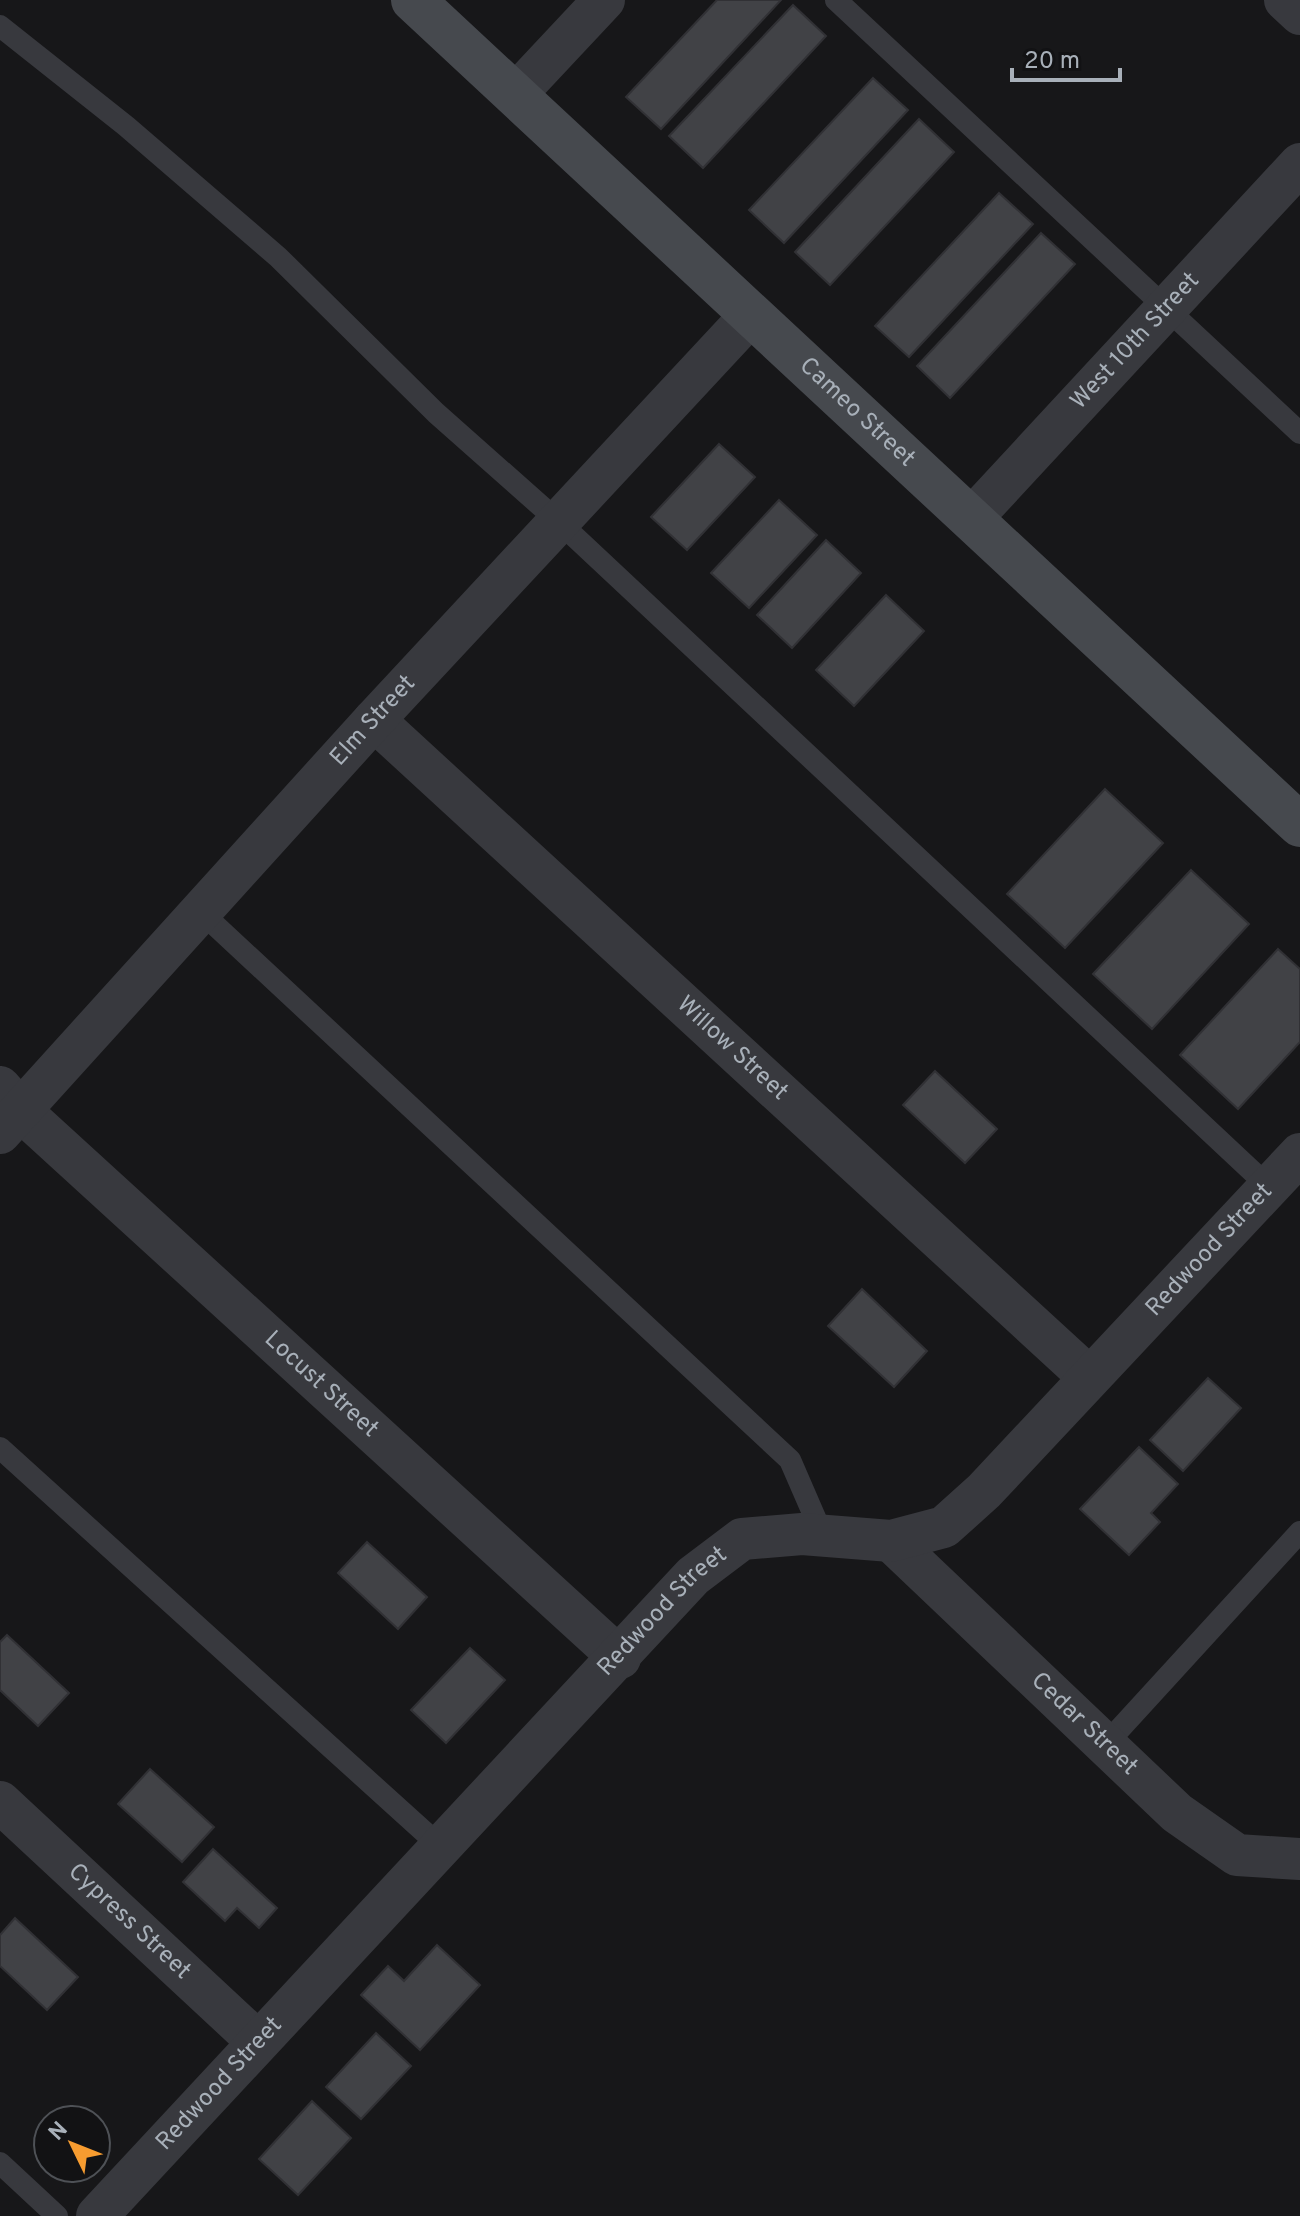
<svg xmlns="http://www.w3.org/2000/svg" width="1300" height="2216" font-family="Overpass,sans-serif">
  <rect width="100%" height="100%" fill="#171719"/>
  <g fill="#414246" stroke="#313135" stroke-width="2">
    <polygon points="717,0 781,0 661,129 626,97"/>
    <polygon points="793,5 826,36 703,168 669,136"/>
    <polygon points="873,78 908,110 784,243 749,210"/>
    <polygon points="919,119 954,152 830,285 795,252"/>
    <polygon points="999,193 1033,224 909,357 875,326"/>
    <polygon points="1041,233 1075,264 950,398 917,366"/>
    <polygon points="719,444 755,477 687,550 651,517"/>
    <polygon points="779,500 817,535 749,608 711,573"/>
    <polygon points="826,540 861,573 792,648 757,615"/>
    <polygon points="886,595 924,631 854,706 816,670"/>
    <polygon points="1105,789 1163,843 1065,948 1007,894"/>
    <polygon points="1191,870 1249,924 1152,1029 1093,974"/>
    <polygon points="1278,949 1300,969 1300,1042 1238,1109 1180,1055"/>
    <polygon points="935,1071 997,1129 965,1163 903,1105"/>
    <polygon points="862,1289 927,1351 894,1387 828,1326"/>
    <polygon points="1208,1378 1241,1408 1183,1471 1150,1440"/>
    <polygon points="1139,1447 1178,1484 1151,1513 1160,1522 1129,1555 1080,1509"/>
    <polygon points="367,1542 427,1597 398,1629 338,1573"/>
    <polygon points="7,1635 69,1693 38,1726 0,1690 0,1642"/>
    <polygon points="470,1648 505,1680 446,1743 411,1710"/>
    <polygon points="150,1769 214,1827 182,1862 118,1804"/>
    <polygon points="213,1849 277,1908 259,1928 237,1908 225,1921 183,1882"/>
    <polygon points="15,1918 78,1977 47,2010 0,1966 0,1935"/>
    <polygon points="437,1945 480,1985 420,2050 361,1995 388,1966 404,1981"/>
    <polygon points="376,2033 411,2066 361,2119 326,2087"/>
    <polygon points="312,2101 351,2138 298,2195 259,2159"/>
  </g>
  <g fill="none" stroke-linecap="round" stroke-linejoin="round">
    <g stroke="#38393e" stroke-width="22">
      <polyline points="836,0 1300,433"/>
      <polyline points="0,26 126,126 278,257 436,413 559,522 1269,1187"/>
      <polyline points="201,912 790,1460 823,1536"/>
      <polyline points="0,1448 441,1847"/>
      <polyline points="1105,1745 1300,1532"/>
      <polyline points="0,2163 57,2216"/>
    </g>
    <g stroke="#38393e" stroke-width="42">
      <polyline points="1285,0 1300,14"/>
      <polyline points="515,95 604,0"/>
      <path id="s1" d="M971,519L1300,164"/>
      <path id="s2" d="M374,720L1089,1377"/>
      <path id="s3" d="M0,1087L21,1111L620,1658"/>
      <path id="s4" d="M0,1133L374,720L751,315"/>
      <path id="s5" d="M891,1541L1177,1813L1237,1855L1300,1859"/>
      <path id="s6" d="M0,1802L257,2041"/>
      <path id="s7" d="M97,2216L693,1576L742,1539L802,1534L891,1541L944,1527L984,1491L1300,1154"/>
    </g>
    <path stroke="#46494e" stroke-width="44" id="s8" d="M413,0L1300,825"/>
  </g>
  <g text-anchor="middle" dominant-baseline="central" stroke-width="6" stroke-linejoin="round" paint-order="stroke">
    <g font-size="24" fill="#a8b0b9" stroke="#121214">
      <text stroke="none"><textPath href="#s1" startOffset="242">West 10th Street</textPath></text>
      <text stroke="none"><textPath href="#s8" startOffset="606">Cameo Street</textPath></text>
      <text stroke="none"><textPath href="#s4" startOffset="556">Elm Street</textPath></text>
      <text stroke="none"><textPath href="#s2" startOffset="486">Willow Street</textPath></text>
      <text stroke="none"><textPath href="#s7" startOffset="1524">Redwood Street</textPath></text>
      <text stroke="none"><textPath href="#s3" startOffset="438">Locust Street</textPath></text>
      <text stroke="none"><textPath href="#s7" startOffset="828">Redwood Street</textPath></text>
      <text stroke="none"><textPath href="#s5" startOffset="266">Cedar Street</textPath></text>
      <text stroke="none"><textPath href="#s6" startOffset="176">Cypress Street</textPath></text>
      <text stroke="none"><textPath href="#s7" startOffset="180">Redwood Street</textPath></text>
    </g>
  </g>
  <g transform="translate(72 2144) rotate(313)"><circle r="38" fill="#121214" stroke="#4e5156" stroke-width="2"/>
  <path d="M0-6L14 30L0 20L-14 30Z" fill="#f79c30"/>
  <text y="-12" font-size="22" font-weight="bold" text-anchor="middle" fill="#a8b0b9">N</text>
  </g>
  <path d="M1012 68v12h108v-12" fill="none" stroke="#a8b0b9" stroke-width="4"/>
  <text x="1024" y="68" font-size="24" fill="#a8b0b9" stroke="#121214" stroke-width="6" paint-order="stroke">20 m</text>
</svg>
